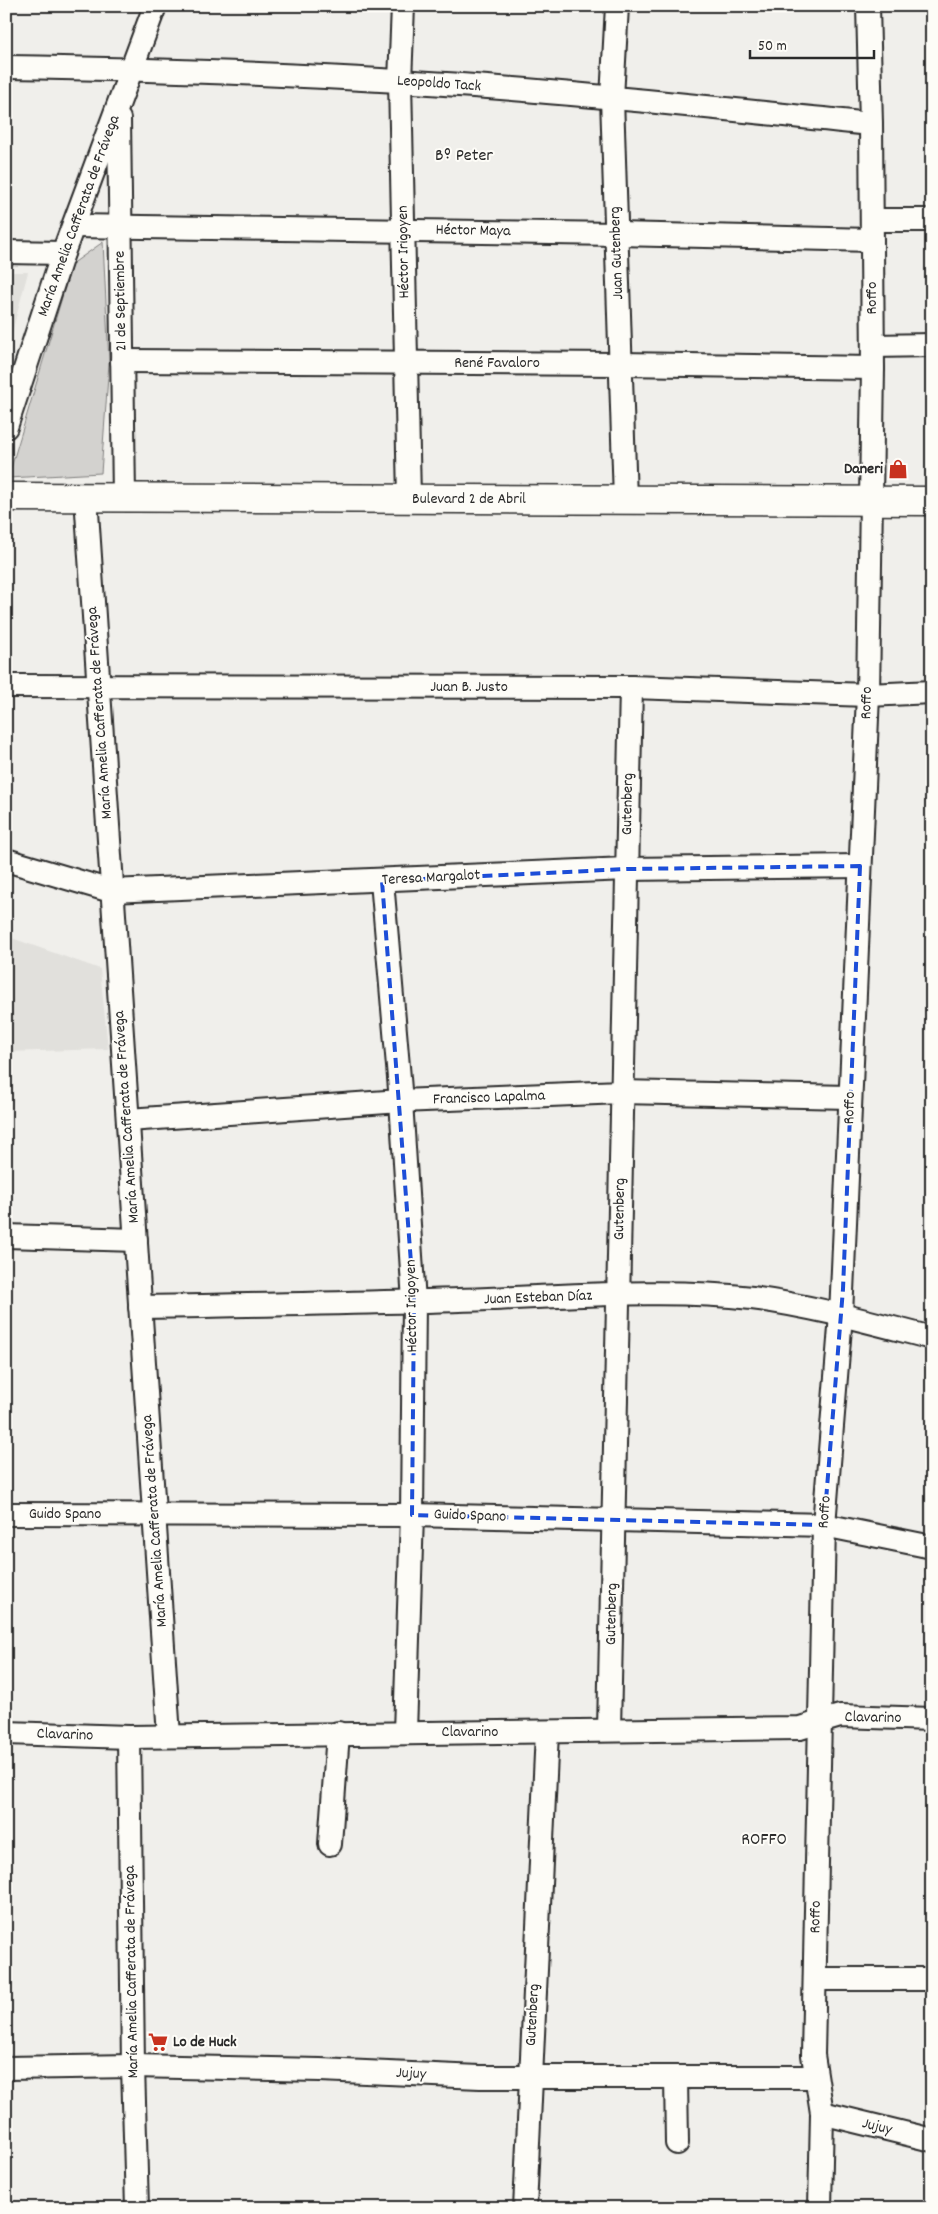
<svg xmlns="http://www.w3.org/2000/svg" width="938" height="2214" font-family="Dekko,sans-serif">
  <rect width="100%" height="100%" fill="#f0efeb"/>
  <filter id="ink" filterUnits="userSpaceOnUse"><feTurbulence type="fractalNoise" baseFrequency=".02" numOctaves="2"/><feDisplacementMap in="SourceGraphic" scale="10" xChannelSelector="R" yChannelSelector="G"/><feConvolveMatrix kernelMatrix="1 2 1 2 8 2 1 2 1" color-interpolation-filters="sRGB"/></filter>
  <g filter="url(#ink)">
    <g fill="#e1e0dc">
      <polygon points="6,272 28,272 6,355"/>
      <polygon points="6,936 100,969 108,1049 6,1052"/>
    </g>
    <polygon fill="#d3d2cf" stroke="#7f7e7d" points="103,242 109,363 101,473 8,478 72,264"/>
    <g fill="none" stroke-linecap="round" stroke-linejoin="round">
      <defs>
        <g id="minor">
          <polyline points="403,6 400,81 409,498"/>
          <polyline points="617,6 612,98 625,500"/>
          <path d="M6,67C137,69 268,73 398,81C556,90 714,108 871,124"/>
          <polyline points="119,119 124,498"/>
          <polyline points="872,220 932,220"/>
          <polyline points="74,226 617,234 872,240"/>
          <polyline points="6,252 63,253"/>
          <polyline points="873,346 932,345"/>
          <polyline points="122,361 621,364 873,368"/>
          <polyline points="6,427 63,253 155,6"/>
          <polyline points="86,497 169,1736"/>
          <polyline points="6,686 631,687 868,695 932,692"/>
          <polyline points="6,860 111,891 627,869 860,866"/>
          <polyline points="382,881 401,1101 414,1302 412,1515 405,1732"/>
          <polyline points="128,1120 401,1101 621,1092 850,1097"/>
          <polyline points="6,1236 136,1240"/>
          <path d="M140,1307C256,1305 372,1303 488,1299C573,1296 668,1288 752,1298C813,1306 873,1323 932,1338"/>
          <polyline points="6,1514 412,1515 824,1525 932,1547"/>
          <polyline points="609,1730 631,687"/>
          <polyline points="6,1733 129,1737 800,1728 840,1716 932,1719"/>
          <polyline points="129,1737 133,2066 137,2208"/>
          <polyline points="330,1844 338,1733"/>
          <polyline points="815,1979 932,1979"/>
          <polyline points="6,2068 133,2066 320,2070 480,2077 815,2077"/>
          <polyline points="676,2077 677,2143"/>
          <polyline points="822,2113 932,2140"/>
          <polyline points="525,2208 547,1732"/>
          <polyline points="820,2208 822,2113 813,2055 824,1525 841,1315 868,695 873,368 871,124 868,6"/>
        </g>
        <polyline id="major" points="6,497 932,501"/>
      </defs>
      <use href="#minor" stroke="#2b2b2b" stroke-width="26"/>
      <use href="#major" stroke="#2b2b2b" stroke-width="31"/>
      <use href="#minor" stroke="#fdfcf7" stroke-width="22"/>
      <use href="#major" stroke="#fdfcf7" stroke-width="28"/>
    </g>
  </g>
  <path fill="none" stroke="#1d4ed8" stroke-width="4" stroke-dasharray="10 6" stroke-linejoin="round" d="M860,866L843,1289L824,1525L412,1515L414,1302L382,881L627,869Z"/>
  <defs>
    <symbol id="shop-bare" viewBox="-9 -9 18 18"><path d="M-5-2.5h2.3a2.7 3.5 0 0 1 5.4 0H5L5.5 6h-11ZM-1.5-2.5h3a1.5 2.3 0 0 0-3 0Z" fill="#c8321e" stroke="#fdfcf7" stroke-width="2.5" paint-order="stroke"/></symbol>
    <symbol id="supermarket-bare" viewBox="-9 -9 18 18"><path d="M-6-5.5h2.5l.6 2H6L4.5 2H-2.5L-4.4-4H-6ZM-1.5 3.2a1.3 1.3 0 1 0 .1 0ZM3 3.2a1.3 1.3 0 1 0 .1 0Z" fill="#c8321e" stroke="#fdfcf7" stroke-width="2.5" paint-order="stroke"/></symbol>
  </defs>
  <g fill-rule="evenodd">
    <use href="#shop-bare" x="884" y="455" width="28" height="28"/>
    <use href="#supermarket-bare" x="144" y="2028" width="28" height="28"/>
  </g>
  <g text-anchor="middle" dominant-baseline="central" stroke-width="4" stroke-linejoin="round" paint-order="stroke">
    <g font-size="16" fill="#2b2b2b" stroke="#fdfcf7">
      <text transform="translate(439 84) rotate(4)">Leopoldo Tack</text>
      <text transform="translate(79 216) rotate(-70)">María Amelia Cafferata de Frávega</text>
      <text transform="translate(473 231) rotate(1)">Héctor Maya</text>
      <text transform="translate(404 252) rotate(-91)">Héctor Irigoyen</text>
      <text transform="translate(617 253) rotate(-92)">Juan Gutenberg</text>
      <text transform="translate(872 298) rotate(-90)">Roffo</text>
      <text transform="translate(121 301) rotate(-91)">21 de Septiembre</text>
      <text x="497" y="363">René Favaloro</text>
      <text x="469" y="499">Bulevard 2 de Abril</text>
      <text x="469" y="687">Juan B. Justo</text>
      <text transform="translate(867 703) rotate(-88)">Roffo</text>
      <text transform="translate(100 713) rotate(-94)">María Amelia Cafferata de Frávega</text>
      <text transform="translate(628 804) rotate(-89)">Gutenberg</text>
      <text transform="translate(431 878) rotate(-3)">Teresa Margalot</text>
      <text transform="translate(489 1098) rotate(-2)">Francisco Lapalma</text>
      <text transform="translate(850 1108) rotate(-88)">Roffo</text>
      <text transform="translate(127 1117) rotate(-94)">María Amelia Cafferata de Frávega</text>
      <text transform="translate(620 1209) rotate(-89)">Gutenberg</text>
      <text transform="translate(538 1298) rotate(-2)">Juan Esteban Díaz</text>
      <text transform="translate(412 1306) rotate(-91)">Héctor Irigoyen</text>
      <text transform="translate(825 1512) rotate(-86)">Roffo</text>
      <text x="65" y="1514">Guido Spano</text>
      <text transform="translate(470 1516) rotate(2)">Guido Spano</text>
      <text transform="translate(155 1521) rotate(-94)">María Amelia Cafferata de Frávega</text>
      <text transform="translate(612 1614) rotate(-89)">Gutenberg</text>
      <text transform="translate(873 1718) rotate(1)">Clavarino</text>
      <text x="470" y="1732">Clavarino</text>
      <text transform="translate(65 1735) rotate(2)">Clavarino</text>
      <text transform="translate(816 1917) rotate(-89)">Roffo</text>
      <text transform="translate(132 1972) rotate(-91)">María Amelia Cafferata de Frávega</text>
      <text transform="translate(533 2015) rotate(-87)">Gutenberg</text>
      <text transform="translate(411 2074) rotate(3)">Jujuy</text>
      <text transform="translate(877 2127) rotate(14)">Jujuy</text>
    </g>
    <g font-size="16" font-weight="bold" fill="#2b2b2b" stroke="#fdfcf7" text-anchor="end">
      <text x="883" y="469">Daneri</text>
      <text x="173" y="2042" text-anchor="start">Lo de Huck</text>
    </g>
    <g font-size="18" fill="#2b2b2b" stroke="#fdfcf7">
      <text x="464" y="156">Bº Peter</text>
      <text x="764" y="1840">ROFFO</text>
    </g>
  </g>
  <rect width="938" height="2214" fill="none" stroke="#fdfcf7" stroke-width="25"/>
  <rect x="12" y="12" width="913" height="2189" fill="none" stroke="#2b2b2b" stroke-width="2" filter="url(#ink)"/>
  <path d="M750 50v8h124v-8" fill="none" stroke="#2b2b2b" stroke-width="2.5"/>
  <text x="758" y="50" font-size="15" fill="#2b2b2b" stroke="#fdfcf7" stroke-width="4" paint-order="stroke">50 m</text>
</svg>
